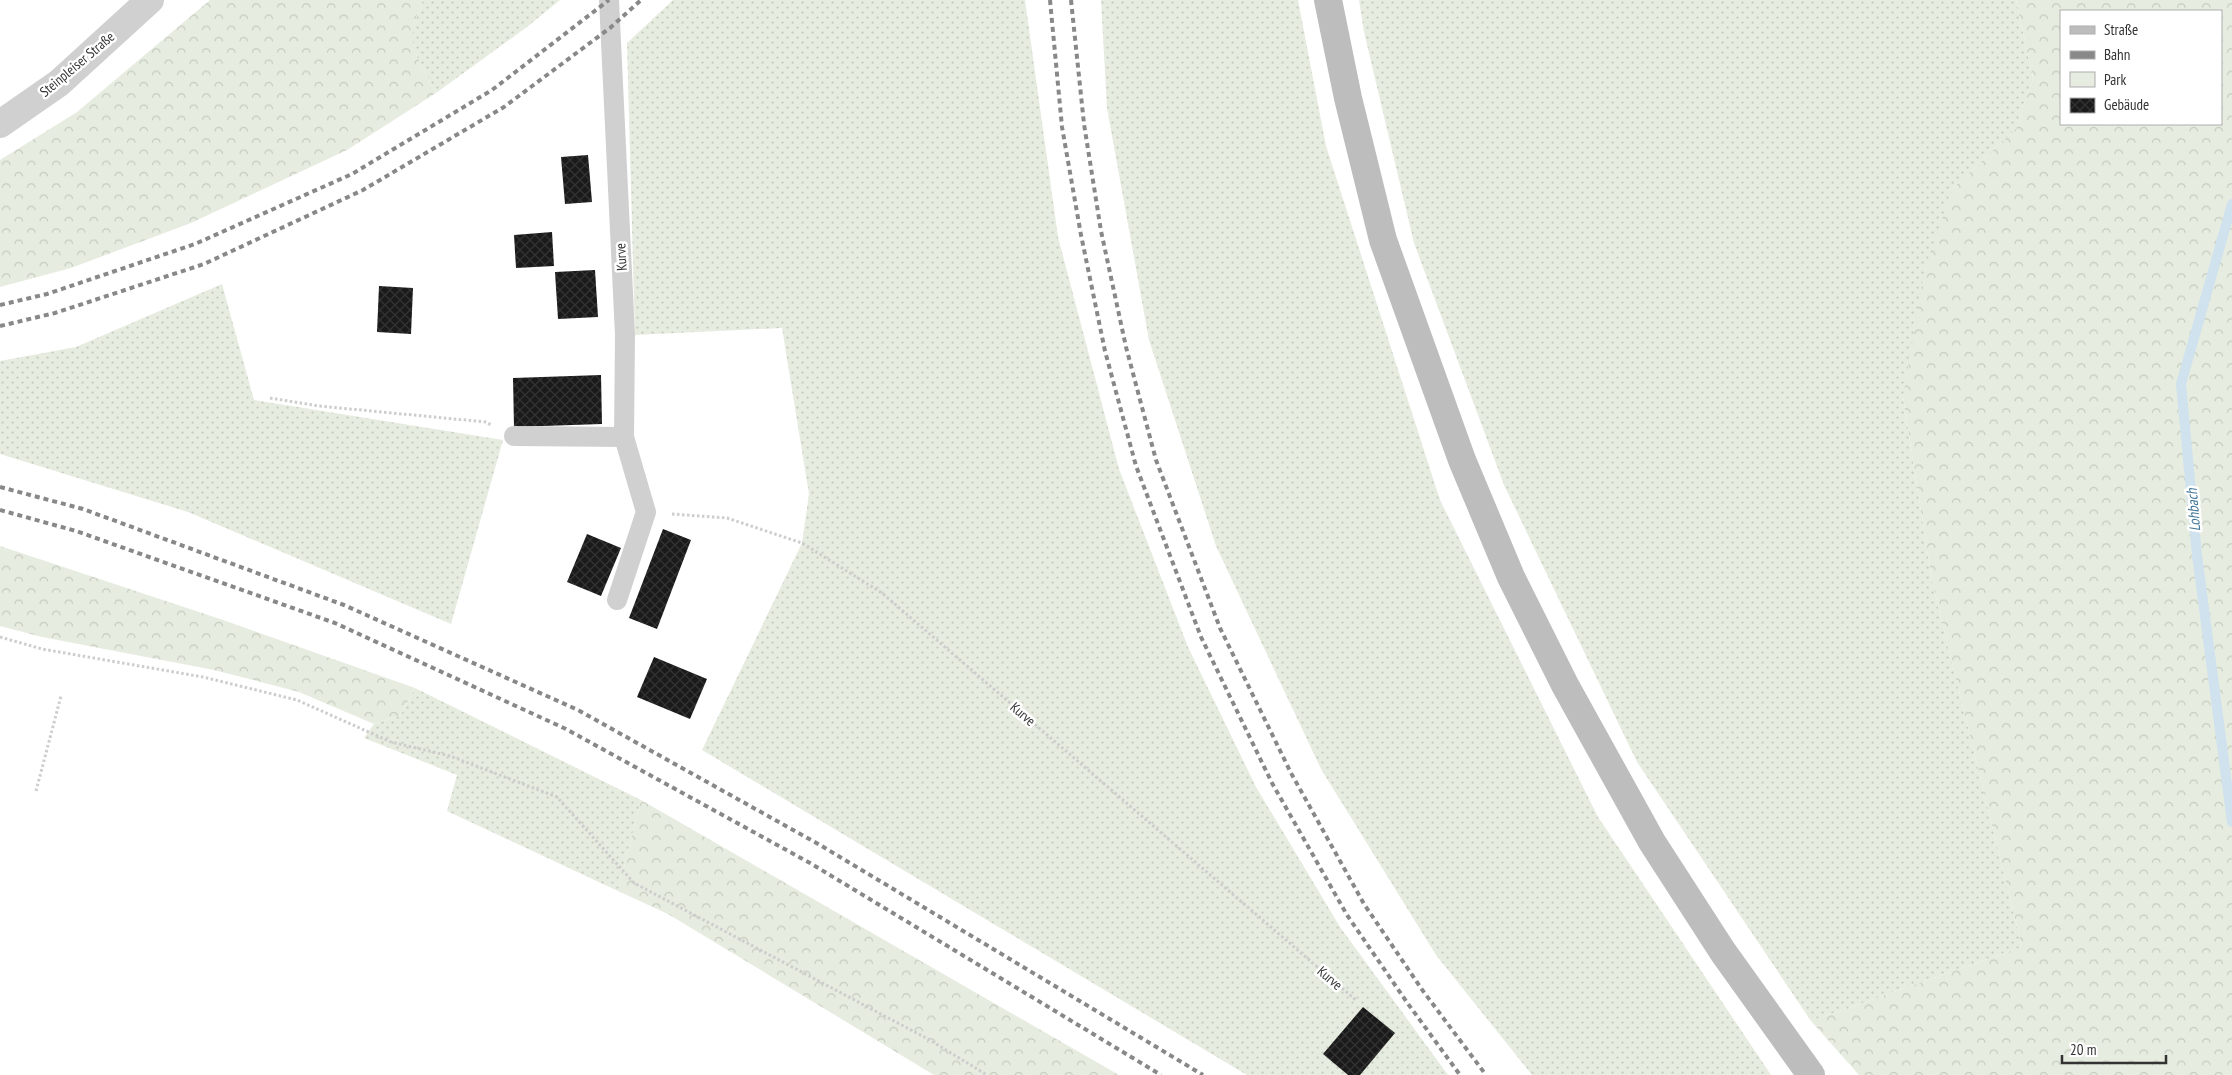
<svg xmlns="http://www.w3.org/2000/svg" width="2232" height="1075" font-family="'PT Sans Narrow',sans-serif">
  <defs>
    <pattern id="green-dots" width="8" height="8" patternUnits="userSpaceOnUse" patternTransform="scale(1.25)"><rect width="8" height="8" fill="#e6ecdf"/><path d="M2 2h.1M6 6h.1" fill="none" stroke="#c6cbc0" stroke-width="1.8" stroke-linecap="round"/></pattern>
    <pattern id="forest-crowns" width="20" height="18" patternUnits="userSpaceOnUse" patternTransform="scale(1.25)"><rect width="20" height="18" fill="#e6ecdf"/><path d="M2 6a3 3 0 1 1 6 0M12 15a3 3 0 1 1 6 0" fill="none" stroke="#c6cbc0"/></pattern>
    <pattern id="building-cross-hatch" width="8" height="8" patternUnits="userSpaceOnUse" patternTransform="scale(1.25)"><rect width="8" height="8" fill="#1a1a1a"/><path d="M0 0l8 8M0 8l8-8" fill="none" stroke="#333"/></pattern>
  </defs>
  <rect width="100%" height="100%" fill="#fff"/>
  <g fill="url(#green-dots)">
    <polygon points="423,0 560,0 527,27 436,93 413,49 413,26"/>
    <polygon points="673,0 1025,0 1058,237 1119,469 1188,647 1256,787 1340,927 1448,1075 1247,1075 702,750 802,543 809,494 782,328 635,335 627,43"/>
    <polygon points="1101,0 1298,0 1326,146 1440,500 1598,817 1771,1075 1532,1075 1436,955 1321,769 1216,546 1149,340 1107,108"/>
    <polygon points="1359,0 2016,0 2033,78 2016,129 1953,188 1903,397 1932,581 2022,947 1811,1021 1637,762 1504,485 1414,243 1364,32"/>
    <polygon points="222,284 254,400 503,440 451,624 188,512 0,454 0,361 76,347"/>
    <polygon points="415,688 641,800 618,891 447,811 457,775 364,738 374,724 400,716"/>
  </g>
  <g fill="url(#forest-crowns)" fill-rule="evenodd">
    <polygon points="210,0 423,0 413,26 413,49 436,93 347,150 191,223 71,268 0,287 0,160 77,112"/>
    <path d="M2016,0H2232V1075H1859L1811,1021L2022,947L1932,581L1903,397L1925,267L1953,188L2016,129L2033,78ZM2061,11H2221V124H2061Z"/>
    <polygon points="0,546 223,620 415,688 400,716 374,724 299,692 214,670 42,637 0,626"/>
    <polygon points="641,800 1119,1075 934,1075 668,914 618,891"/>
  </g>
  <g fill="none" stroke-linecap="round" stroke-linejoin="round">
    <polyline stroke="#cfe2ee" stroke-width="10" points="2232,204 2181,384 2197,555 2232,822"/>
  </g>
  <g fill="url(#building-cross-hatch)">
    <polygon points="588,155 592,202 565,204 561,157"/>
    <polygon points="552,232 554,266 516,268 514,235"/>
    <polygon points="595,270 598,317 558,319 555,272"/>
    <polygon points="379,286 413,288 411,334 377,332"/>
    <polygon points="601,375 602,424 514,427 513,378"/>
    <polygon points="663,529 691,540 657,629 629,618"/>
    <polygon points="587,534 621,548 601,596 567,582"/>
    <polygon points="654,657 707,679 690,719 637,697"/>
    <polygon points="1363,1007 1395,1033 1360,1075 1348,1075 1323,1054"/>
  </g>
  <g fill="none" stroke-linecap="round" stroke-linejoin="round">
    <g stroke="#cdcdcd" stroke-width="3" stroke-dasharray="2.5 2.5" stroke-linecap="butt">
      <polyline points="270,398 319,406 486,422 491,425"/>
      <polyline points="672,514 727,518 802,543 882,593 1357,1001"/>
      <polyline points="0,637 42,649 203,677 297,700 391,742 450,756 557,797 634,883 928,1039 987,1075"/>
      <polyline points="36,791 61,696"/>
    </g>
    <g stroke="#d0d0d0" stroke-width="20">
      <polyline points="609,0 625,335 624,437 646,512 617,600"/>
      <polyline points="514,436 624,437"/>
    </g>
    <polyline stroke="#d0d0d0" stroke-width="28" points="0,124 59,83 150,0"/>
    <polyline stroke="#bdbdbd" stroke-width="28" points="1328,0 1348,98 1383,240 1462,460 1511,577 1565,685 1652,842 1723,952 1811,1075"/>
    <g stroke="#888" stroke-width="4" stroke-dasharray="5 4" stroke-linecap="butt">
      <polyline points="1050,0 1062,127 1081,235 1105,351 1136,466 1201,637 1272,783 1347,915 1406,1001 1460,1075"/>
      <polyline points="1071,0 1084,124 1101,231 1126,347 1156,460 1220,628 1291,773 1364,904 1423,991 1486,1075"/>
      <polyline points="0,305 47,294 195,244 352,174 492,90 609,0"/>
      <polyline points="0,326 55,313 204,264 363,190 504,107 610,28 641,0"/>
      <polyline points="0,487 83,509 344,605 578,710 820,845 1203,1075"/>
      <polyline points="0,510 76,531 335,623 566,729 810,863 1161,1075"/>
    </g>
  </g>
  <g text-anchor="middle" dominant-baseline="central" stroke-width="5" stroke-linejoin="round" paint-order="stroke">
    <g font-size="14" fill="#333" stroke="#fff">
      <text transform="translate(77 64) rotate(-40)">Steinpleiser Straße</text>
      <text transform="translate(621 257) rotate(-93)">Kurve</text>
      <text transform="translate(1023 714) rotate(41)">Kurve</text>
      <text transform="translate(1330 978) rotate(41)">Kurve</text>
    </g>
    <g font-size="15" font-style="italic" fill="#3f7597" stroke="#fff">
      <text transform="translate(2193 510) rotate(-95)">Lohbach</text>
    </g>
  </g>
  <rect x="2060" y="10" width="162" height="115" fill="#ffffff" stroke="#adadad"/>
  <rect x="2070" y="26" width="25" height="8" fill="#bdbdbd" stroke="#adadad"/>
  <text x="2104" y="35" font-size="15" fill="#333333">Straße</text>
  <rect x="2070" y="51" width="25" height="8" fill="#888888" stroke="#adadad"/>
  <text x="2104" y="60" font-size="15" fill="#333333">Bahn</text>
  <rect x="2070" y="72" width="25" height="15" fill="#e6ecdf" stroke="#adadad"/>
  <text x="2104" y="85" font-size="15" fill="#333333">Park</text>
  <rect x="2070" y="98" width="25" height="15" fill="url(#building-cross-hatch)" stroke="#adadad"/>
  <text x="2104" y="110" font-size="15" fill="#333333">Gebäude</text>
  <path d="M2062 1055v8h104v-8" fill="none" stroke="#333333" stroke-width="2.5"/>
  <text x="2070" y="1055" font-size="15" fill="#333333" stroke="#ffffff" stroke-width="4" paint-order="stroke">20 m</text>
</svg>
